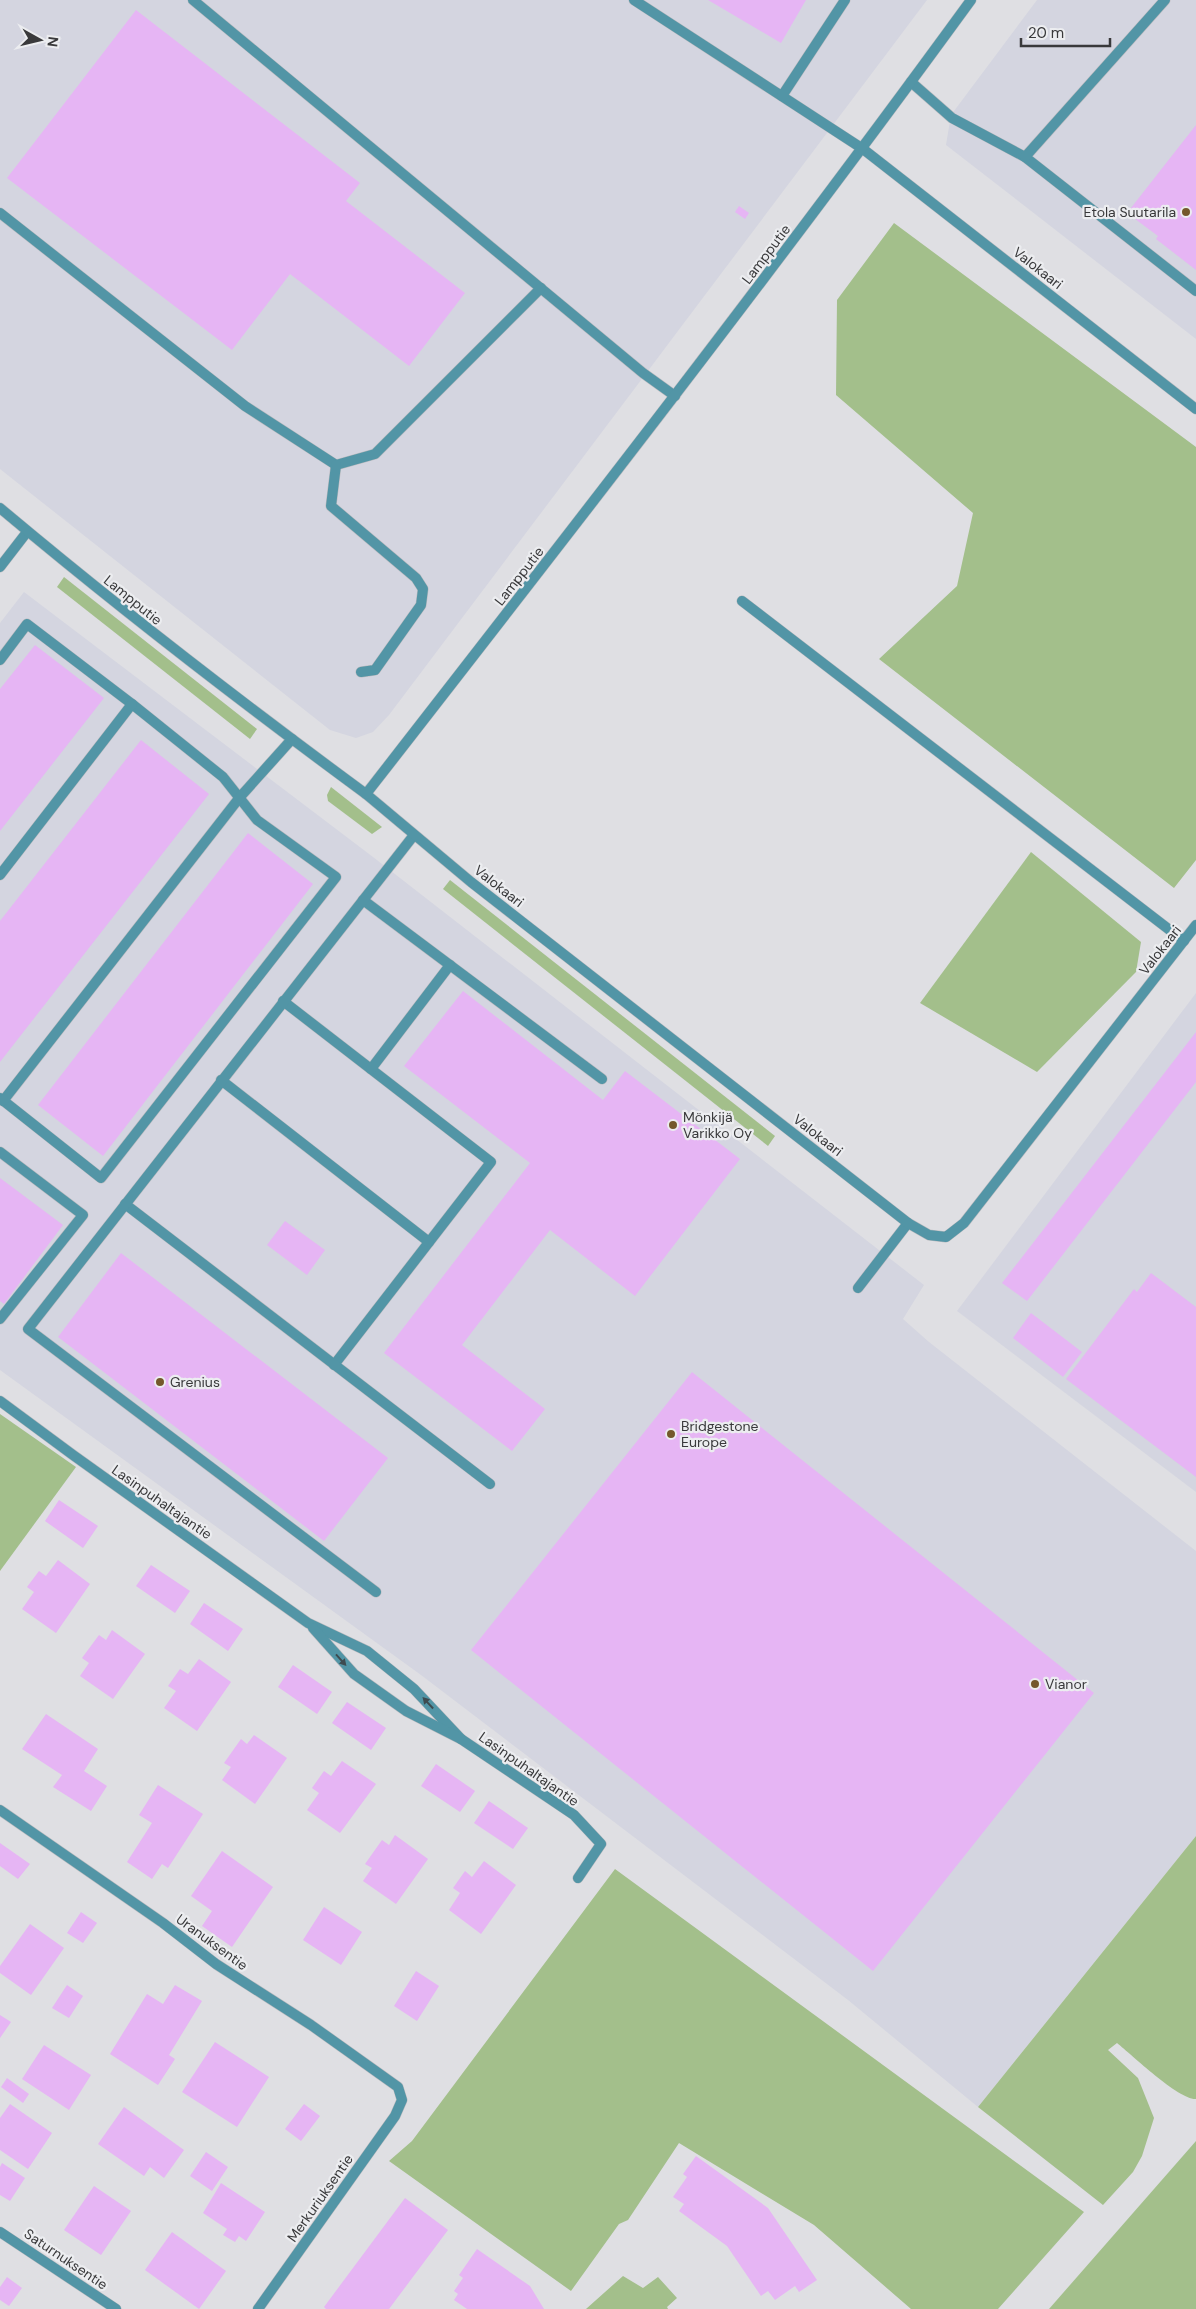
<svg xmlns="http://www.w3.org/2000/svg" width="1196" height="2309" font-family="'DM Sans',sans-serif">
  <rect width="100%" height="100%" fill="#dfdfe3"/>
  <g fill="#d4d5e0">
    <polygon points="0,0 927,0 389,715 373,732 356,738 330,730 0,469"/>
    <polygon points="1037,0 1196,0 1196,339 946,145 951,115"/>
    <polygon points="24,592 373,857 924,1285 903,1319 929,1342 1196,1551 1196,1836 978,2107 848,2000 421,1675 0,1370 0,623"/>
    <polygon points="1196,993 1196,1492 957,1311"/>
  </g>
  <g fill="#a3bf8b">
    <polygon points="894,223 1196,447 1196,860 1174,888 879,659 957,586 973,513 836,395 837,300"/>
    <polygon points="64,577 257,729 250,739 57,587"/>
    <polygon points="331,787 382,827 372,834 328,801 327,795"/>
    <polygon points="1031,852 1141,942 1136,972 1037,1072 920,1003"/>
    <polygon points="450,880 775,1136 768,1146 443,889"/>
    <polygon points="0,1414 76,1467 0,1571"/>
    <path d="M1196,1836V2099C1179,2100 1132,2055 1117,2043L1108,2050L1138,2078L1154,2118L1142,2156L1133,2172L1103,2205L978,2107Z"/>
    <polygon points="615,1869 1084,2212 998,2309 911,2309 814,2225 679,2143 628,2220 619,2224 571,2291 389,2161 412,2141"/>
    <polygon points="1196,2141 1196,2309 1049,2309"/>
    <polygon points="623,2276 643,2288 658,2277 677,2298 667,2307 668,2309 586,2309"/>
  </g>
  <g fill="#e6b5f4">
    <polygon points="708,0 806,0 781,43"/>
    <polygon points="136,10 360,183 346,201 465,293 409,366 290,274 232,350 7,178"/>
    <polygon points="1196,125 1196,270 1156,239 1158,236 1127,213"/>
    <polygon points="739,206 749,213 745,219 735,212"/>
    <polygon points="35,645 104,698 0,831 0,689"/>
    <polygon points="141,740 209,794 0,1062 0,921"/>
    <polygon points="248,833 313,884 103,1156 38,1105"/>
    <polygon points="463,991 603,1100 625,1071 740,1159 635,1296 550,1230 462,1345 545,1409 512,1451 384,1353 530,1163 404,1066"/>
    <polygon points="1196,1032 1196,1082 1027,1301 1002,1283"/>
    <polygon points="0,1178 63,1225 4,1304 0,1301"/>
    <polygon points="285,1221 325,1250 307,1275 267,1245"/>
    <polygon points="121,1253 388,1458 324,1541 58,1337"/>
    <polygon points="1151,1273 1196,1307 1196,1477 1066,1379 1134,1289 1137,1292"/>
    <polygon points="1031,1313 1082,1352 1063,1377 1013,1338"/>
    <polygon points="692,1372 1094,1693 873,1971 471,1650"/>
    <polygon points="59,1500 98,1526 83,1548 45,1521"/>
    <polygon points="58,1560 90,1584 56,1633 22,1609 34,1592 27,1587 39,1571 46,1576"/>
    <polygon points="151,1565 190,1591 175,1613 136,1586"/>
    <polygon points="204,1603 243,1629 228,1651 190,1624"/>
    <polygon points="112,1630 145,1654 113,1699 80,1676 89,1663 82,1658 99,1635 106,1640"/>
    <polygon points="199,1659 231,1682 197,1731 164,1708 176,1691 168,1686 180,1669 188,1674"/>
    <polygon points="293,1665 332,1692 317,1714 278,1687"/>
    <polygon points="347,1702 386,1728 371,1750 332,1723"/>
    <polygon points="46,1714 98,1749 84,1771 107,1786 91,1811 53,1787 62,1775 22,1749"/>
    <polygon points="254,1735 287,1758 255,1804 222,1780 231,1767 224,1763 241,1739 247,1744"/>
    <polygon points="342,1761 376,1784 340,1833 307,1810 319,1793 312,1788 324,1771 331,1776"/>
    <polygon points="436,1764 475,1791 460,1812 421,1786"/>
    <polygon points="158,1785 203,1814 168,1868 162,1864 152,1879 127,1862 152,1823 139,1815"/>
    <polygon points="489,1801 528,1828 513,1849 474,1823"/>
    <polygon points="395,1835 428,1859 396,1904 363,1881 372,1868 365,1864 382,1840 389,1845"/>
    <polygon points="0,1843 30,1864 18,1879 0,1866"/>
    <polygon points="222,1851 273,1887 232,1947 202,1926 212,1911 191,1896"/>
    <polygon points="484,1861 516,1885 481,1934 449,1910 460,1893 453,1888 465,1871 472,1877"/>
    <polygon points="324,1907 362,1932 341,1965 303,1940"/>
    <polygon points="81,1912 97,1923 83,1943 67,1933"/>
    <polygon points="30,1924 64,1948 31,1995 0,1973 0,1966"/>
    <polygon points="416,1971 439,1986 417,2021 394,2006"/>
    <polygon points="67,1985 83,1996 69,2018 52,2008"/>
    <polygon points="175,1985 202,2001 169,2055 175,2059 158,2085 110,2054 147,1994 163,2004"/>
    <polygon points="0,2015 11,2022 0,2038"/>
    <polygon points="215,2042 269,2077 237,2127 182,2092"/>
    <polygon points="44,2045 91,2075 69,2110 22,2079"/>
    <polygon points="7,2078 29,2094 23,2103 1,2087"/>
    <polygon points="10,2104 52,2133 28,2169 0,2150 0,2118"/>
    <polygon points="304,2104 320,2116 301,2141 285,2129"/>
    <polygon points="124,2107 184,2150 164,2178 150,2167 144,2176 98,2144"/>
    <polygon points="206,2152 228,2167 212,2191 190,2176"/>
    <polygon points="696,2156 768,2208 817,2280 799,2292 795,2286 775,2300 768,2291 761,2296 727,2246 679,2211 684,2204 673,2197 687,2177 683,2174"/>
    <polygon points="2,2163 25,2178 10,2201 0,2195 0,2167"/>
    <polygon points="221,2183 265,2212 246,2241 239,2236 235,2242 223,2235 227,2229 203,2213"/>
    <polygon points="94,2186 131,2211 101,2255 64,2230"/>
    <polygon points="405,2198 448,2230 389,2309 326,2309 324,2307"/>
    <polygon points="172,2232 226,2271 199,2309 145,2270"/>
    <polygon points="477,2249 530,2286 544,2309 467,2309 454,2300 458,2294 454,2291 463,2278 459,2275"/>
    <polygon points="7,2277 22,2288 9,2306 0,2300 0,2287"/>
  </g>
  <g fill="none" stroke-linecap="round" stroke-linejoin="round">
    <defs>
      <g id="service">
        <polyline points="193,0 643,373 675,396"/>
        <polyline points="634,0 863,149"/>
        <polyline points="911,82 952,118 1025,157 1196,291"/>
        <polyline points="782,96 845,0"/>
        <polyline points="1025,157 1165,0"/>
        <polyline points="0,213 245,406 336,465 375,454 541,288"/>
        <polyline points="336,465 331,506 416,578 423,589 421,605 375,670 361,672"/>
        <polyline points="742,601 1184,941"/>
        <polyline points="0,660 27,624 132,704 223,777 257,820 336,877 101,1178 0,1098"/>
        <polyline points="0,875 132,704"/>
        <polyline points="363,900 602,1079"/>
        <polyline points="283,1001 491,1162 334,1365"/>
        <polyline points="371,1069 450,965"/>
        <polyline points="221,1080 429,1242"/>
        <polyline points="3,1101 240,797 292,739"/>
        <polyline points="0,1152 83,1215 0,1319"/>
        <polyline points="125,1204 490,1484"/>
        <polyline points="858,1288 908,1223"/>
        <polyline points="376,1592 28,1329 414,835"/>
      </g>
      <g id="minor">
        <polyline points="863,149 1196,409"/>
        <polyline points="0,567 27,532"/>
        <polyline points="366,794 471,882 908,1223 929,1235 946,1237 964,1223 1196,925"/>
        <polyline points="0,1401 73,1455 308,1623 367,1651 414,1689 461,1739"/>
        <polyline points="313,1628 354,1674 406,1711 461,1739 574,1815 601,1844 578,1878"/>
        <polyline points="0,1810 163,1923 216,1964 311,2025 398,2087 402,2100 395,2116 258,2309"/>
        <polyline points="0,2232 116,2309"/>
      </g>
      <path id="tertiary" d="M0,508C119,608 241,702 366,794C570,532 775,269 971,0"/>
    </defs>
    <use href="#service" stroke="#bababe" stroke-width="11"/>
    <use href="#minor" stroke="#bababe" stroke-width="11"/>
    <use href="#tertiary" stroke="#bababe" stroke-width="11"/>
    <use href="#service" stroke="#5295a6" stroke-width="10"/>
    <use href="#minor" stroke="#5295a6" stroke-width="10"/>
    <use href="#tertiary" stroke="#5295a6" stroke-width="10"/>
  </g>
  <defs><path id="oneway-solid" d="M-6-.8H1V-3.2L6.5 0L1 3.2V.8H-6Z" transform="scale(1.25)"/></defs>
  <g fill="#3e4b50">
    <use href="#oneway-solid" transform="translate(341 1660) rotate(48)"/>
    <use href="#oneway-solid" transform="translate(428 1703) rotate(-133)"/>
  </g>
  <g fill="#74582b" stroke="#ecedf0" stroke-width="2">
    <circle cx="1186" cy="212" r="5"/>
    <circle cx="673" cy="1125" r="5"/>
    <circle cx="160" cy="1382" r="5"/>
    <circle cx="671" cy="1434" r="5"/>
    <circle cx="1035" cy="1684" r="5"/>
  </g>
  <g text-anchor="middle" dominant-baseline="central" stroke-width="4.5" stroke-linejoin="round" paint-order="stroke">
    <g font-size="14" fill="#39393b" stroke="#ecedf0" text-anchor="start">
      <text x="1176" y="212" text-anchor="end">Etola Suutarila</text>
      <text x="683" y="1117">Mönkijä<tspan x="683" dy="16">Varikko Oy</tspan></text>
      <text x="170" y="1382">Grenius</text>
      <text x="681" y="1426">Bridgestone<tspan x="681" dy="16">Europe</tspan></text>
      <text x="1045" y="1684">Vianor</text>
    </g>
    <g font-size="14" fill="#39393b" stroke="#ecedf0">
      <text transform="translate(766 254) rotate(-53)">Lampputie</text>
      <text transform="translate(1038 268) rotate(38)">Valokaari</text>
      <text transform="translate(519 576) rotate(-52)">Lampputie</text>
      <text transform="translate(133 600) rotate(39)">Lampputie</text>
      <text transform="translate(499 886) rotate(38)">Valokaari</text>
      <text transform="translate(1160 950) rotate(-52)">Valokaari</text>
      <text transform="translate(818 1135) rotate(38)">Valokaari</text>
      <text transform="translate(162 1502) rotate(35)">Lasinpuhaltajantie</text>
      <text transform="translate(529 1769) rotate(35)">Lasinpuhaltajantie</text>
      <text transform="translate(212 1942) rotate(36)">Uranuksentie</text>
      <text transform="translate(320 2198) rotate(-55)">Merkuriuksentie</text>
      <text transform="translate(66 2259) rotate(34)">Saturnuksentie</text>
    </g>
  </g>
  <g transform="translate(40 40) rotate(98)" stroke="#ecedf0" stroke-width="4" paint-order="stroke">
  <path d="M0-4L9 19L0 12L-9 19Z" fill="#39393b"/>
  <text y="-8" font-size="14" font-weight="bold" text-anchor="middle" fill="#39393b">N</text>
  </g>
  <path d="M1021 38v8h89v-8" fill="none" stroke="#39393b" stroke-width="2.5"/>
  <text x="1028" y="38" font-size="15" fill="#39393b" stroke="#ecedf0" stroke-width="4" paint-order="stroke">20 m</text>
</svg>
